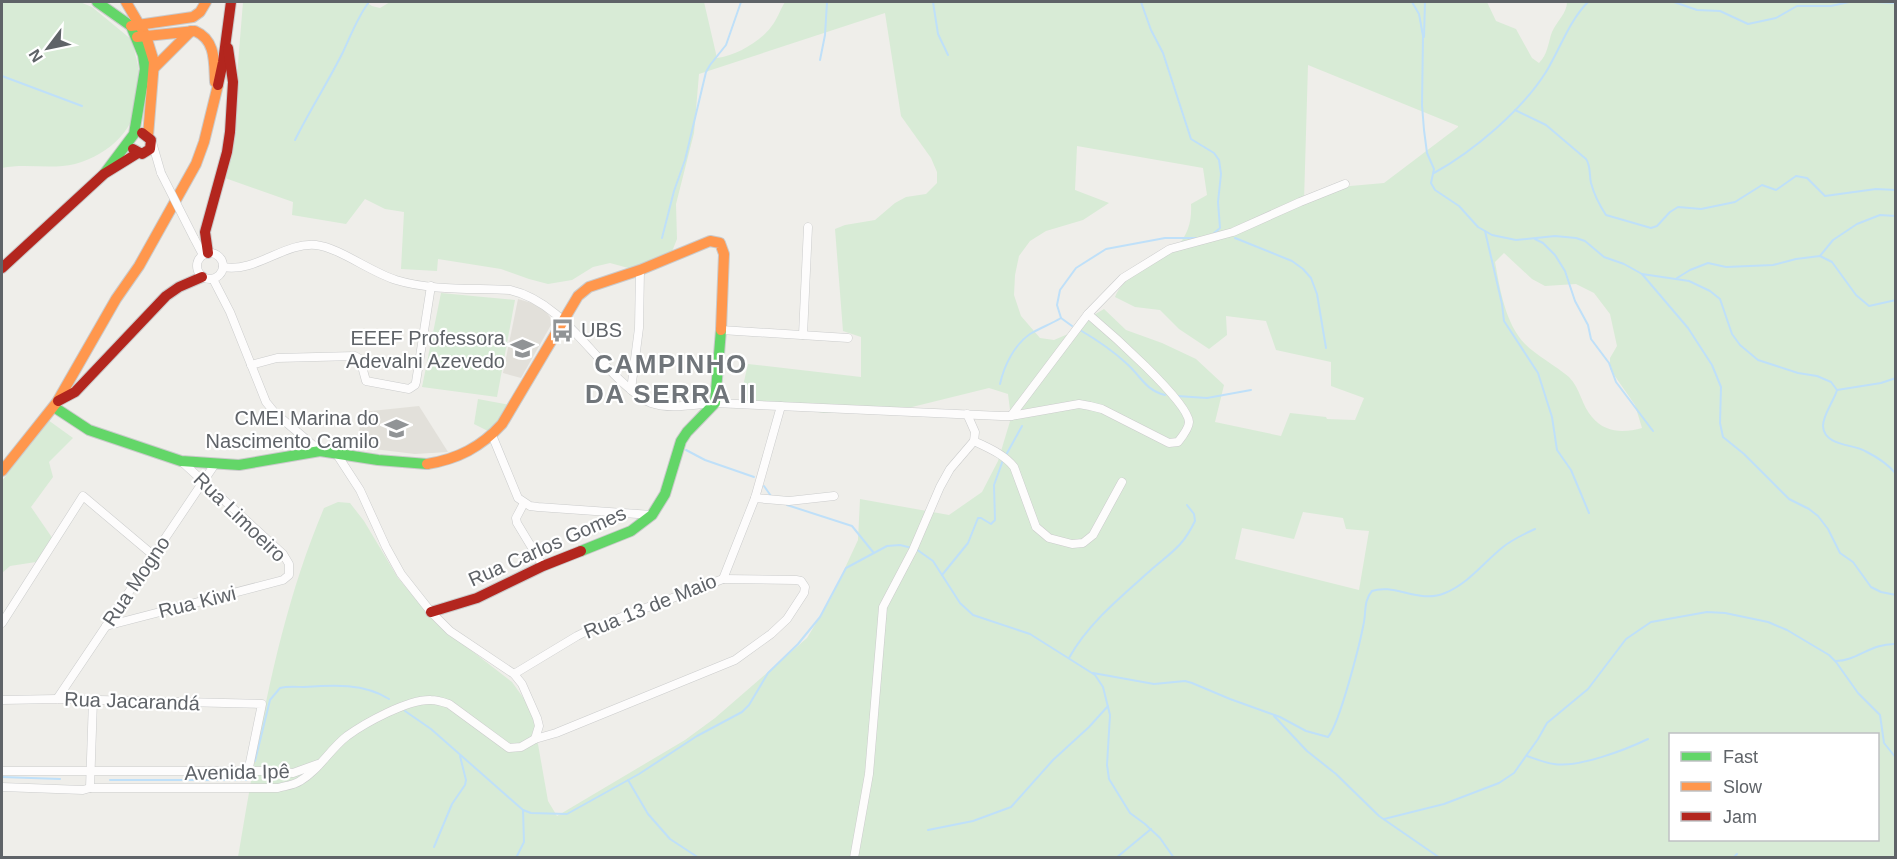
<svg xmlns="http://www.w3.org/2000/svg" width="1897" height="859" font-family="Arial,sans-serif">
  <rect width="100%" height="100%" fill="#efeeea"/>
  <g fill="#e2e0da">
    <polygon points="518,299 535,304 545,311 550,317 551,325 521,378 503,373"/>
    <polygon points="419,406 448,452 415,454 357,447 362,412"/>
  </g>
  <g fill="#d8ebd6" fill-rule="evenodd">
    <path d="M2,2H80L92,7L132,40C135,56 142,74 140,90C137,128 111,154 75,164C51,170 26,163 2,168Z"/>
    <path d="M243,2H366L372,6L380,8L390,2H704L717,58C735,56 760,42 771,27C777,20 780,10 785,2H1487L1496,21L1516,29L1532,58L1539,63C1548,54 1548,43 1552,32C1557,21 1567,13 1567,2H1895V857H238C258,739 277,619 324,508L338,502L350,503L364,521L398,578L436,623L512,682L532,710L548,801L557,816L685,740L715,718L807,638L830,600L858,540L860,499L949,515L982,492L998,461L1011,418L1008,394L989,388L912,407L872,413H824L740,399L748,364L861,377V337L843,331L835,229L845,225L875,220L895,203L906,197L926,194L937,183V172L931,158L901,116L885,13L699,74L694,133L676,204L677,239L671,254L632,269L610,263L593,267L572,280L548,284L529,279L501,269L438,259L437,271L401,269L404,212L385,209L365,199L346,224L292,215L293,202L225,178L233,125ZM1308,65L1458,126V127L1384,183L1339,187L1304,201ZM1077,146L1203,168L1207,195L1191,204C1192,221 1188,234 1177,247C1157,260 1124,274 1115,297L1135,307L1160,310L1179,329L1209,349L1227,335L1226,316L1266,321L1276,350L1331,362V386L1364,398L1355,420L1327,419L1326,417L1290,413L1281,436L1215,422L1224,385L1196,359L1162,343L1126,330L1104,309L1080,323L1068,334L1054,340L1040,338L1021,316L1014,295L1015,275L1019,256L1030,241L1046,231L1083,220L1109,203L1075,190ZM1504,253L1532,279L1545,286L1576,284L1594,293L1610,314L1617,346L1610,358V369L1635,405L1642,428C1624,433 1605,433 1592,417C1582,406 1580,388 1569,377C1556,366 1536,355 1525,344C1505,323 1500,289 1495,262ZM1303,512L1343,518L1346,529L1369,531L1359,590L1235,559L1242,528L1294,539ZM1670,734H1878V840H1670Z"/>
    <polygon points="441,293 515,300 497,397 422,387"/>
    <polygon points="478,399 510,405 492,433 474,424"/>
    <polygon points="48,420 73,438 49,462 53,477 31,507 53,539 36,562 10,566 2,573 2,481"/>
  </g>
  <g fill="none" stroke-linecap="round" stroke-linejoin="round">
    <g stroke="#bfe0f9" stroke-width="2">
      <polyline points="933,2 938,34 948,55"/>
      <polyline points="1141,2 1151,30 1163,53 1191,139 1214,153 1219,160 1221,174 1218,202 1220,228 1213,234"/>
      <polyline points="1412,2 1419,14 1423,36 1422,105 1424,130 1427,153 1434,169 1431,183 1435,190 1459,206 1478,227 1492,235 1516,240 1555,236 1576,238 1585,241 1604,257 1624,264 1642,274 1689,281 1710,291 1720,299 1732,334 1740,345 1758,360 1798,373 1817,376 1831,382 1837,390"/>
      <polyline points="1674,2 1697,10 1720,11 1748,24 1776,18 1797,6 1831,6 1849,2"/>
      <polyline points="1875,2 1896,3"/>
      <polyline points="1424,37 1425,2"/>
      <polyline points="820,60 825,35 827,2"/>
      <polyline points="2,76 82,106"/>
      <path d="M1515,110L1546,125L1586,159C1591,166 1589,174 1591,183C1594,194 1600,206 1606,215L1651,228L1657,226L1670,212L1678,207L1701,209L1735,202L1762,185L1776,190L1796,176L1807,178L1825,196L1876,189L1896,190"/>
      <path d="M295,140C310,110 328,82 343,52C351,35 358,16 369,2"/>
      <path d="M1434,173C1474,151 1522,110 1546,72C1560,49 1569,21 1588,2"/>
      <polyline points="1485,231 1502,304 1504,321 1538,373 1552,417 1557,450 1571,470 1589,513"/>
      <polyline points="662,238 674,191 685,160 706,72 710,65 726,45 741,2"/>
      <polyline points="1235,238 1292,261 1303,269 1311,278 1317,294 1326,348"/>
      <polyline points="1535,239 1543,243 1555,255 1565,271 1575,301 1588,325 1591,339 1609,363 1616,382 1653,431"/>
      <polyline points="1820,256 1833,240 1857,224 1880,215 1896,216"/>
      <polyline points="1642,274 1688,328 1712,365 1721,387 1720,423 1723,437 1744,454 1789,499 1809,509 1818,516 1828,529 1840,553 1853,562 1871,587 1881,592 1896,595"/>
      <polyline points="1677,278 1690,270 1708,263 1726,267 1773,265 1796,259 1820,256 1832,262 1856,295 1869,306 1896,300"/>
      <polyline points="1072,326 1061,318 1057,305 1060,290 1076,268 1106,249 1165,238 1196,238"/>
      <path d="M1080,330C1097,340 1112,350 1126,363C1141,376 1145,390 1165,395"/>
      <path d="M1000,384C1004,366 1014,345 1030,334C1040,328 1051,324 1061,318"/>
      <path d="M1837,390C1834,401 1823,414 1823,426C1824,446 1853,444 1865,451C1875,456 1889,465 1896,474"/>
      <polyline points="1837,390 1881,383 1896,378"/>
      <polyline points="1177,396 1207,398 1251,390"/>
      <polyline points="686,450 705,460 754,477"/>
      <polyline points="1006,455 1022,426"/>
      <polyline points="764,486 771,496"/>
      <polyline points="787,505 852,526 873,552"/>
      <polyline points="942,575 968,543 978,518 981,518 991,524 995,520 994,485 1003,460"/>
      <path d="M1069,658C1088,623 1123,595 1152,569C1173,551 1183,546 1195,521L1194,514L1187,505"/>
      <path d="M1836,661C1857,661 1871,643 1896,644"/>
      <path d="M1093,673L1154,684L1185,681L1192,683L1230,699L1280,717L1306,731L1328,737C1340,723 1360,643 1364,622C1366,611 1364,600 1372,591C1394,583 1419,604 1445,593C1469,583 1483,563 1503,547C1513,539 1524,534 1535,529"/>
      <polyline points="405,711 431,729 523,810 531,813 567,814 639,774 697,736 742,712 749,705 768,673 798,644 820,617 846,568 887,546 900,545 916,549 933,561 960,603 973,615 1030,634 1095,675 1103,687 1110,715 1107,765 1109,779 1130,813 1145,824 1160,838 1174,858"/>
      <polyline points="1274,716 1307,751 1336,774 1379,816 1440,858"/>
      <path d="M1527,756C1536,759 1545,763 1554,764C1578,768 1625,750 1648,739"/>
      <path d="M255,761L270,700L280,688C288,686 296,687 304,687C333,685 364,683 389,699"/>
      <polyline points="2,777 60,779"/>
      <polyline points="110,780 246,780 251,778"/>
      <polyline points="628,780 648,814 670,839 699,858"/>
      <polyline points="1384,819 1444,804 1499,783 1514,773 1538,739 1547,723 1588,689 1626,639 1651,622 1707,612 1725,613 1768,622 1787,630 1829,655 1836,662 1858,693 1880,715 1884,743 1896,758"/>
      <polyline points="928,830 973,821 1011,807 1053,760 1089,727 1108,706"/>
      <polyline points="434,847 452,804 465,785 466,780 460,756"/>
      <polyline points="516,858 524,842 523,810"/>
      <polyline points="1116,858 1151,829"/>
      <polyline points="1733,858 1737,854"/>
    </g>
    <defs>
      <g id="street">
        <polyline points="152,142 161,173"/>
        <polyline points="194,238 203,255"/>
        <circle cx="210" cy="266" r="13"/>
        <path d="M223,267C256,273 284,242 316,245C340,248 370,272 396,280C432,291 473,288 510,290C558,301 587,350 622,382C631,390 640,399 651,403C671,410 695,404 715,403L1001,416H1011L1079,404L1090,406L1102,409L1169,443L1178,442C1182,437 1189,428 1189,422C1188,401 1107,330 1088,314"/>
        <polyline points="213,279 230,312 266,402 275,413 320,451"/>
        <polyline points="721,330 848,338"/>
        <polyline points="803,335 808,227"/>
        <polyline points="251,365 277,358 355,356 360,359 366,381 409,389 415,385 416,382 431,286"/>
        <polyline points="631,390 639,328 640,270"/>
        <polyline points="1011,416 1088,314 1123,278 1170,249 1233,232 1300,202 1345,184"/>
        <polyline points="492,435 518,498 530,506 538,507 652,515"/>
        <path d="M974,441C988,448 1004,454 1014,467L1036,527L1049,538L1072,544L1083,543L1093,535L1122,482"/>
        <polyline points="755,498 789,501 834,496"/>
        <polyline points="524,503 516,518 517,523 543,566"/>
        <polyline points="2,623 83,496 153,555"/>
        <polyline points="106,626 283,580 289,575 289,564 283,554 181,461"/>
        <polyline points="514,674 577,636 595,627 723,579 755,498 781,406"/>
        <polyline points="57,699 215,464"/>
        <polyline points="2,700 57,699 262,704 248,772"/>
        <polyline points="535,739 556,733 735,660 771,634 787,619 804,593 805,587 801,581 796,580 723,579"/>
        <polyline points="2,771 269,771 293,773 318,764"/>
        <path d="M2,787L83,790L90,788H278C285,786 294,785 300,781C319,770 330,749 347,736C365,723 408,699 431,700C437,700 443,702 449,704L509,748L521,747L535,739L539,726L537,718L522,684L514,674L450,631L431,612L401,574L386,547L360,490L336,453"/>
        <polyline points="90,788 93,700"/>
        <polyline points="854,858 869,774 883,607 913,550 940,487 950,469 974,441 975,432 967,414"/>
      </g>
      <g id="fast">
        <polyline points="97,2 131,26 143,55 145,69 134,134 104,174"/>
        <polyline points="54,407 89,430 181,461 239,465 320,451 378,460 427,464"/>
        <polyline points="581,551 631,531 652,515 665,494 681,441 687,432 715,403 721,330"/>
      </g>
      <g id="slow">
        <polyline points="126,2 146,36 154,62 148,136"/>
        <polyline points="131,26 193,17 200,12 206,2"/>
        <path d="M137,37L195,31C216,40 214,62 215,82"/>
        <polyline points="154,68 191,31"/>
        <path d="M427,464C458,459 481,447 502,424L578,296L589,287L640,270L710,241L720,243L724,254L721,330"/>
        <polyline points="2,471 57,402 116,299 139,266 196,164 204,142 218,85"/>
      </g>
      <g id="jam">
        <polyline points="218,85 223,62 231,2"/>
        <polyline points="133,149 142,154 150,149 151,140 142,133"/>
        <polyline points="208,253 205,232 227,152 230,132 233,82 228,48"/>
        <polyline points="2,268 104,174 138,153"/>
        <polyline points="58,401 75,392 166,296 179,287 202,277"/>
        <polyline points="431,612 477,598 543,566 581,551"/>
      </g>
    </defs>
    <use href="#street" stroke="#cbcccc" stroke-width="9"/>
    <use href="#fast" stroke="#cacacb" stroke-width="12"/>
    <use href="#slow" stroke="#cacacb" stroke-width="12"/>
    <use href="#jam" stroke="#cacacb" stroke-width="12"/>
    <use href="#street" stroke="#fdfcfc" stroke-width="8"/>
    <use href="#fast" stroke="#63d668" stroke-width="10"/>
    <use href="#slow" stroke="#ff974d" stroke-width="10"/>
    <use href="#jam" stroke="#b3261e" stroke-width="10"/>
    <defs>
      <polyline id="street-bridge" points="161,173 194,238"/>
    </defs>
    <use href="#street-bridge" stroke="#cbcccc" stroke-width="9" stroke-linecap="butt"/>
    <use href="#street-bridge" stroke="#fdfcfc" stroke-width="8"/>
  </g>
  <defs>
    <symbol id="bus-bare" viewBox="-9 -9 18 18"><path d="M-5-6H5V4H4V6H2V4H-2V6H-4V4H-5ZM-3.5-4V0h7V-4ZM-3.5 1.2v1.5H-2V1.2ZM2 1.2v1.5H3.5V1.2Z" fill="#919496" stroke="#fff" stroke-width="2.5" paint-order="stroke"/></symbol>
    <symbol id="school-bare" viewBox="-9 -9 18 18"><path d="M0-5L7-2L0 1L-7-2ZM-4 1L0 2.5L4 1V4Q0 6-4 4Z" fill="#919496" stroke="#fff" stroke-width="2.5" paint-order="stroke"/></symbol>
  </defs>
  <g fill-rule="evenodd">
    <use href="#bus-bare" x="546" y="314" width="33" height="33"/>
    <use href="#school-bare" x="506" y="332" width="33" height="33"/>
    <use href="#school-bare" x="380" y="412" width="33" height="33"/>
  </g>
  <g text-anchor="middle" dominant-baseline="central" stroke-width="4.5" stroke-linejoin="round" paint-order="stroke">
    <g font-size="20" fill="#5f6368" stroke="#fff" text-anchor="end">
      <text x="581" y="330" text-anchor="start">UBS</text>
      <text x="505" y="338">EEEF Professora<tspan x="505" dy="23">Adevalni Azevedo</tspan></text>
      <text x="379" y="418">CMEI Marina do<tspan x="379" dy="23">Nascimento Camilo</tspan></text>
    </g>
    <g font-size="20" fill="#5f6368" stroke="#fff">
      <text transform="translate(240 517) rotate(44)">Rua Limoeiro</text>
      <text transform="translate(547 546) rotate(-24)">Rua Carlos Gomes</text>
      <text transform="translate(136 581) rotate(-56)">Rua Mogno</text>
      <text transform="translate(197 602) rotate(-14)">Rua Kiwi</text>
      <text transform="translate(650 606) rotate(-22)">Rua 13 de Maio</text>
      <text transform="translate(132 701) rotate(2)">Rua Jacarandá</text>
      <text transform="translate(237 772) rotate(-1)">Avenida Ipê</text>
    </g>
    <g font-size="26" font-weight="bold" letter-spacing="1.5" fill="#70757a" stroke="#fff">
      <text x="671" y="364">CAMPINHO<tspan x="671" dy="30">DA SERRA II</tspan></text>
    </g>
  </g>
  <rect width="1897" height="859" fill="none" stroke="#5f6368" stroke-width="6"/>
  <rect x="1669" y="733" width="210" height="108" fill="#ffffff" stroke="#bfc1c3" stroke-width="1.5"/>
  <rect x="1681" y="752" width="30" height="9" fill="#63d668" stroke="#bfc1c3" stroke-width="1.5"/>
  <text x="1723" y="763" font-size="18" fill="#5f6368">Fast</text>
  <rect x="1681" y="782" width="30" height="9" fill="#ff974d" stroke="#bfc1c3" stroke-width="1.5"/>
  <text x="1723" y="793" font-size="18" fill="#5f6368">Slow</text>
  <rect x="1681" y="812" width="30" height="9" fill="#b3261e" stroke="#bfc1c3" stroke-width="1.5"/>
  <text x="1723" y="823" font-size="18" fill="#5f6368">Jam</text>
  <g transform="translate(48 48) rotate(238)" stroke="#ffffff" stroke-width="4.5" paint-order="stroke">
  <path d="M0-4.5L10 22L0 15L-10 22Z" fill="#5f6368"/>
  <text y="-9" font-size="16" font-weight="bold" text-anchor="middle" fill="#5f6368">N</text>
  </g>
</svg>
